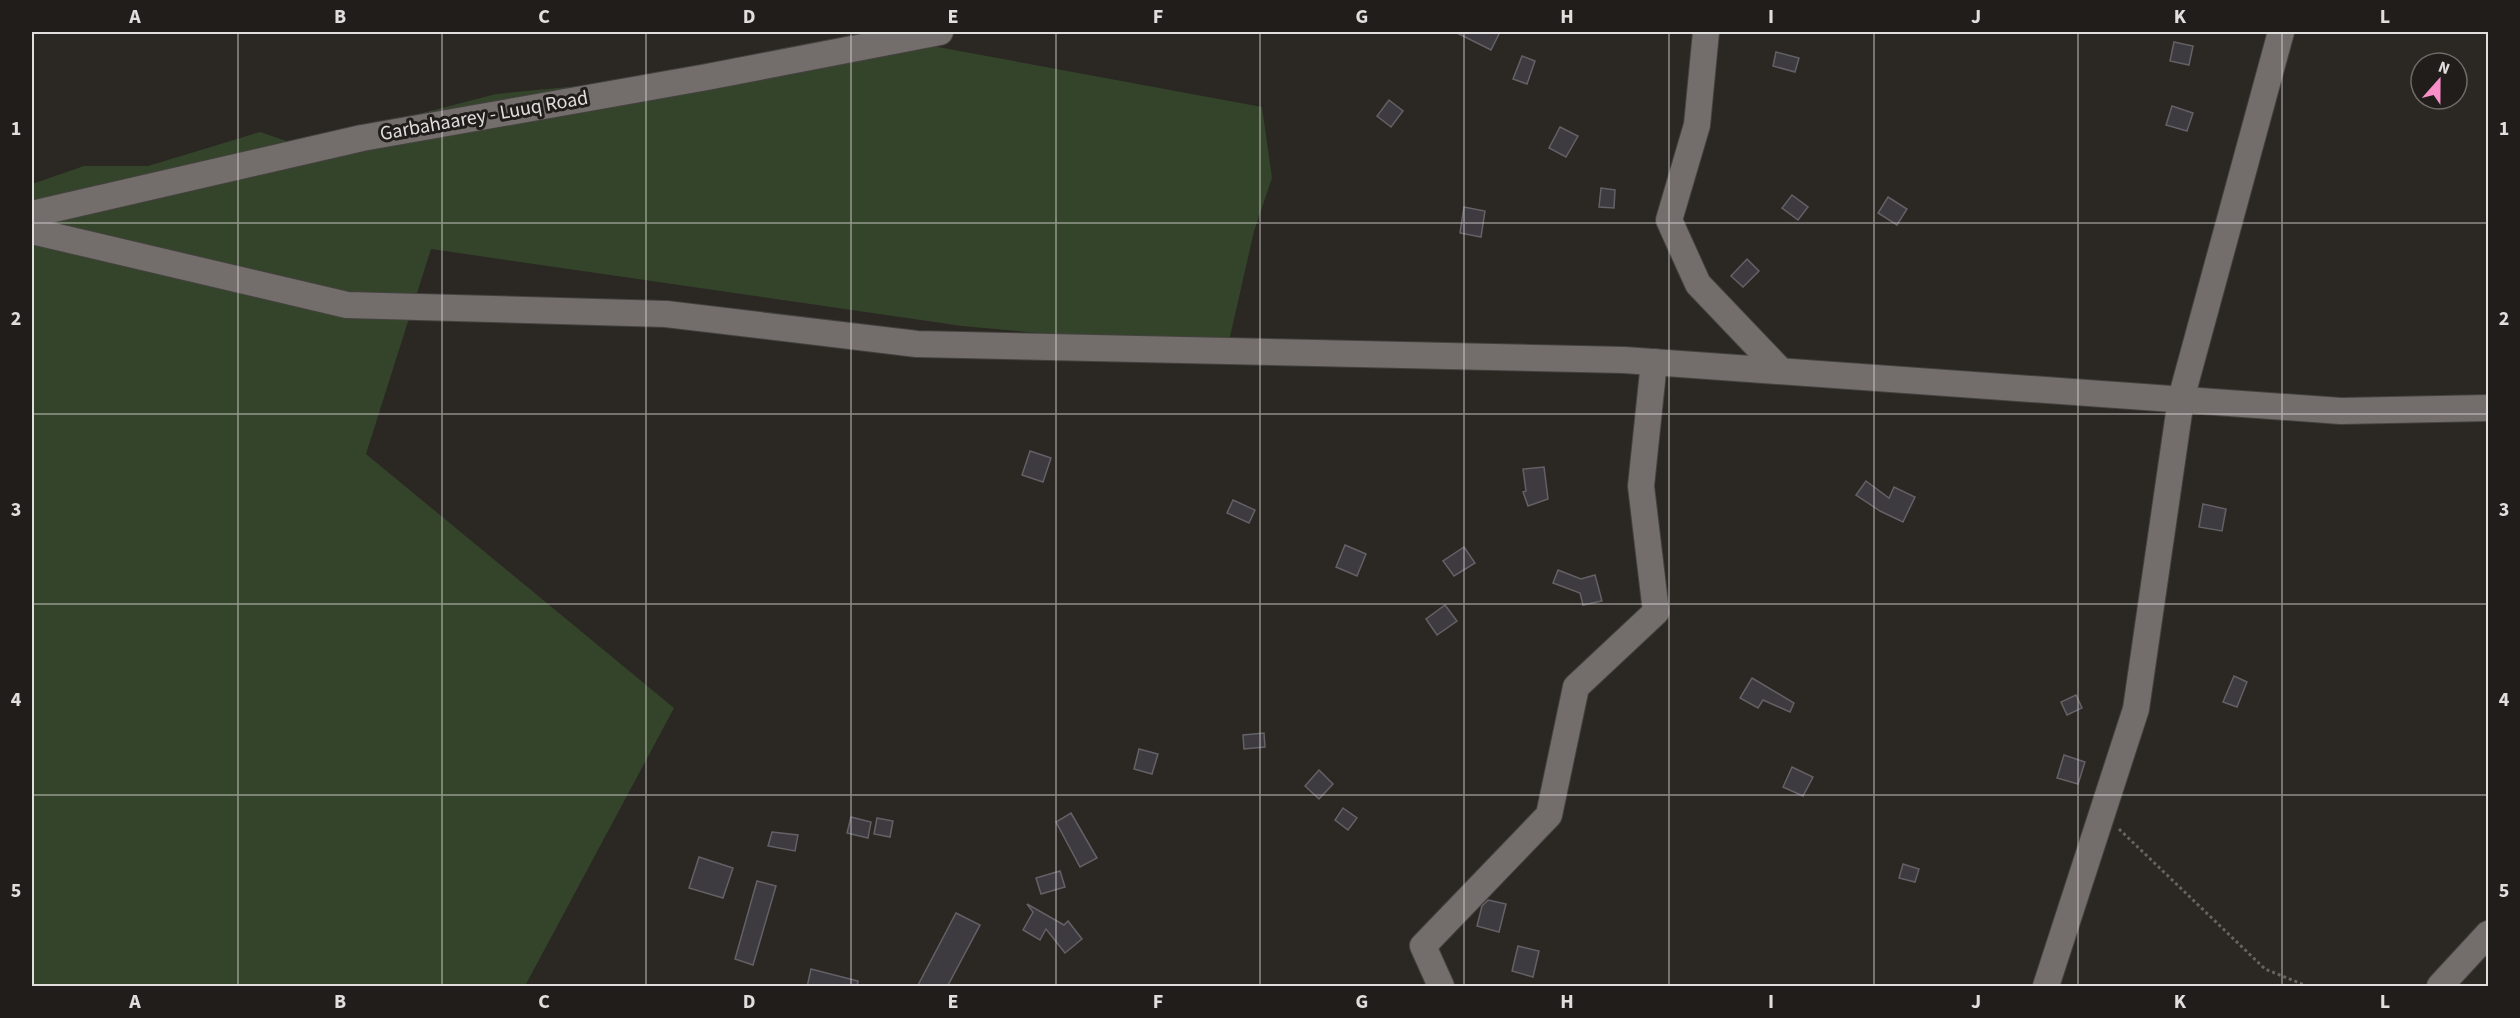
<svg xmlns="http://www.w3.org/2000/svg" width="2520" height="1018" font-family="'Source Sans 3',sans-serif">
  <rect width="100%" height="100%" fill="#2b2723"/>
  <polygon fill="#34442a" points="927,45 1262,107 1272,178 1254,231 1227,350 962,326 431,249 366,454 674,708 525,986 32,986 32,184 84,166 148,166 260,132 298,145 496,94 674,77"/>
  <g fill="#3e3b40" stroke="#636166" stroke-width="1.5">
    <polygon points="1455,32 1500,32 1491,50"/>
    <polygon points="2174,42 2193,46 2189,65 2170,61"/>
    <polygon points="1776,52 1799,58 1795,72 1773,66"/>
    <polygon points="1522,56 1535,61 1527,84 1513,79"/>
    <polygon points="1389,100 1403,111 1391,127 1377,116"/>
    <polygon points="2172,106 2193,113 2187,131 2166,125"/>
    <polygon points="1560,127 1578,136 1566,157 1549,148"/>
    <polygon points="1601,188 1615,190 1614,208 1599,207"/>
    <polygon points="1792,195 1808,207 1798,220 1782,208"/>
    <polygon points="1888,197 1907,209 1897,225 1878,213"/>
    <polygon points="1464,207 1485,211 1481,237 1460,233"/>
    <polygon points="1747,259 1759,271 1743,287 1731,276"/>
    <polygon points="1030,451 1051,458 1043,482 1022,475"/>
    <polygon points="1544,467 1548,499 1528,506 1523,492 1526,491 1523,469"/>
    <polygon points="1866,481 1889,498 1894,487 1915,497 1903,522 1880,511 1856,495"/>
    <polygon points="1233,500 1255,510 1249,523 1227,513"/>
    <polygon points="2203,504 2226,509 2222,531 2199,527"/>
    <polygon points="1345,545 1366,554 1357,576 1336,567"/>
    <polygon points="1464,547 1475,563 1454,576 1443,561"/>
    <polygon points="1558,570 1581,579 1595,575 1602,601 1583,605 1580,593 1553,583"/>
    <polygon points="1445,605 1457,621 1437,635 1426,619"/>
    <polygon points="2234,676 2247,682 2237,707 2223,702"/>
    <polygon points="1752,678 1794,703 1790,712 1763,700 1758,708 1740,698"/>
    <polygon points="2076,695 2082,708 2067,715 2061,702"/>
    <polygon points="1264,733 1265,747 1244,749 1243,735"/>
    <polygon points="1139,749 1158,754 1152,774 1134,769"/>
    <polygon points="2064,755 2085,762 2078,784 2057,778"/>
    <polygon points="1792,767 1813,777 1803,796 1783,787"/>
    <polygon points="1319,770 1333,784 1319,799 1305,786"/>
    <polygon points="1343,808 1357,818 1348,830 1335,820"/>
    <polygon points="1071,813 1097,858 1080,867 1056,822"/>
    <polygon points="851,817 871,822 868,838 847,833"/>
    <polygon points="877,818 893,821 890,837 874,834"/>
    <polygon points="772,832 798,835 795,851 768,846"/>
    <polygon points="699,857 733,868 723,898 689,888"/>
    <polygon points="1903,864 1919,869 1915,882 1899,878"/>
    <polygon points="1060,871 1065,887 1041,894 1036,878"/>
    <polygon points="757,881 776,886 753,965 735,959"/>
    <polygon points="1488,900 1506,904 1499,932 1477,926 1482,906"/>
    <polygon points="1027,904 1064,925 1068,921 1082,939 1065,953 1046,929 1040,940 1023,930 1033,912"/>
    <polygon points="956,913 980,925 947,987 917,987"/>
    <polygon points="1518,946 1539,951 1533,977 1512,971"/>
    <polygon points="811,969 858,981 857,987 807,987"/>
  </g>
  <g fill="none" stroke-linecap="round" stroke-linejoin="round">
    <defs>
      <g id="minor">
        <polyline points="1706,32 1697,125 1669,220 1698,284 1781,371"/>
        <polyline points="32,214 362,138 707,77 940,32"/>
        <polyline points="32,231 347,305 666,314 917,344 1624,360 2341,411 2488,408"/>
        <polyline points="1441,986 1423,946 1549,815 1576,687 1656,612 1641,486 1654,362"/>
        <polyline points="2046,986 2136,709 2181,399 2281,32"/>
        <polyline points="2440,986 2488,934"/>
      </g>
    </defs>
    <use href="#minor" stroke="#44423f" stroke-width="28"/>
    <polyline stroke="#666360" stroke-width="3" stroke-dasharray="3 3" stroke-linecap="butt" points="2119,829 2265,969 2307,986"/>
    <use href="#minor" stroke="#736e6b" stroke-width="26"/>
  </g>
  <path fill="none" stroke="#e1dfdd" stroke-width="1.5" stroke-opacity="0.55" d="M238,32V986M442,32V986M646,32V986M851,32V986M1056,32V986M1260,32V986M1464,32V986M1669,32V986M1874,32V986M2078,32V986M2282,32V986M32,223H2488M32,414H2488M32,604H2488M32,795H2488"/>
  <g text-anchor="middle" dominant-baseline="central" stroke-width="6" stroke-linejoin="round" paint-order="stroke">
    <g font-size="20" fill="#e1dfdd" stroke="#211d1a">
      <text transform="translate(484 116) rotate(-10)">Garbahaarey - Luuq Road</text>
    </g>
  </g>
  <rect width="2520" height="1018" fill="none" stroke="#211d1a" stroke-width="66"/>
  <g transform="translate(2439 81) rotate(21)"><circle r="28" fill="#211d1a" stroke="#6e6b68" stroke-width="1.5"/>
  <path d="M0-4.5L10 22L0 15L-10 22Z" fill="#f98fc8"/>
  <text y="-9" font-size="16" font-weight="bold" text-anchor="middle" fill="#e1dfdd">N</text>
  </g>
  <rect x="33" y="33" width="2454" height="952" fill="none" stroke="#e1dfdd" stroke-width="2"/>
  <g font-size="20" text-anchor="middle" font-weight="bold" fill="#e1dfdd">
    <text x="135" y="23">A</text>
    <text x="340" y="23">B</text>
    <text x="544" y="23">C</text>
    <text x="749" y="23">D</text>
    <text x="953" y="23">E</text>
    <text x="1158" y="23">F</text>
    <text x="1362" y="23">G</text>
    <text x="1567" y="23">H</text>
    <text x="1771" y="23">I</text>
    <text x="1976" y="23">J</text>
    <text x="2180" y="23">K</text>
    <text x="2385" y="23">L</text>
    <text x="16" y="135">1</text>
    <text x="2504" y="135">1</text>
    <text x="16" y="325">2</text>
    <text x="2504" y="325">2</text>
    <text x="16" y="516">3</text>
    <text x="2504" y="516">3</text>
    <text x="16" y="706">4</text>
    <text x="2504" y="706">4</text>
    <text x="16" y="897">5</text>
    <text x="2504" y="897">5</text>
    <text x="135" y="1008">A</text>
    <text x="340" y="1008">B</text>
    <text x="544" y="1008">C</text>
    <text x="749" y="1008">D</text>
    <text x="953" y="1008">E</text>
    <text x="1158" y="1008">F</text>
    <text x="1362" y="1008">G</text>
    <text x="1567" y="1008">H</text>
    <text x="1771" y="1008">I</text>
    <text x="1976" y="1008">J</text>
    <text x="2180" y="1008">K</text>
    <text x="2385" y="1008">L</text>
  </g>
</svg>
